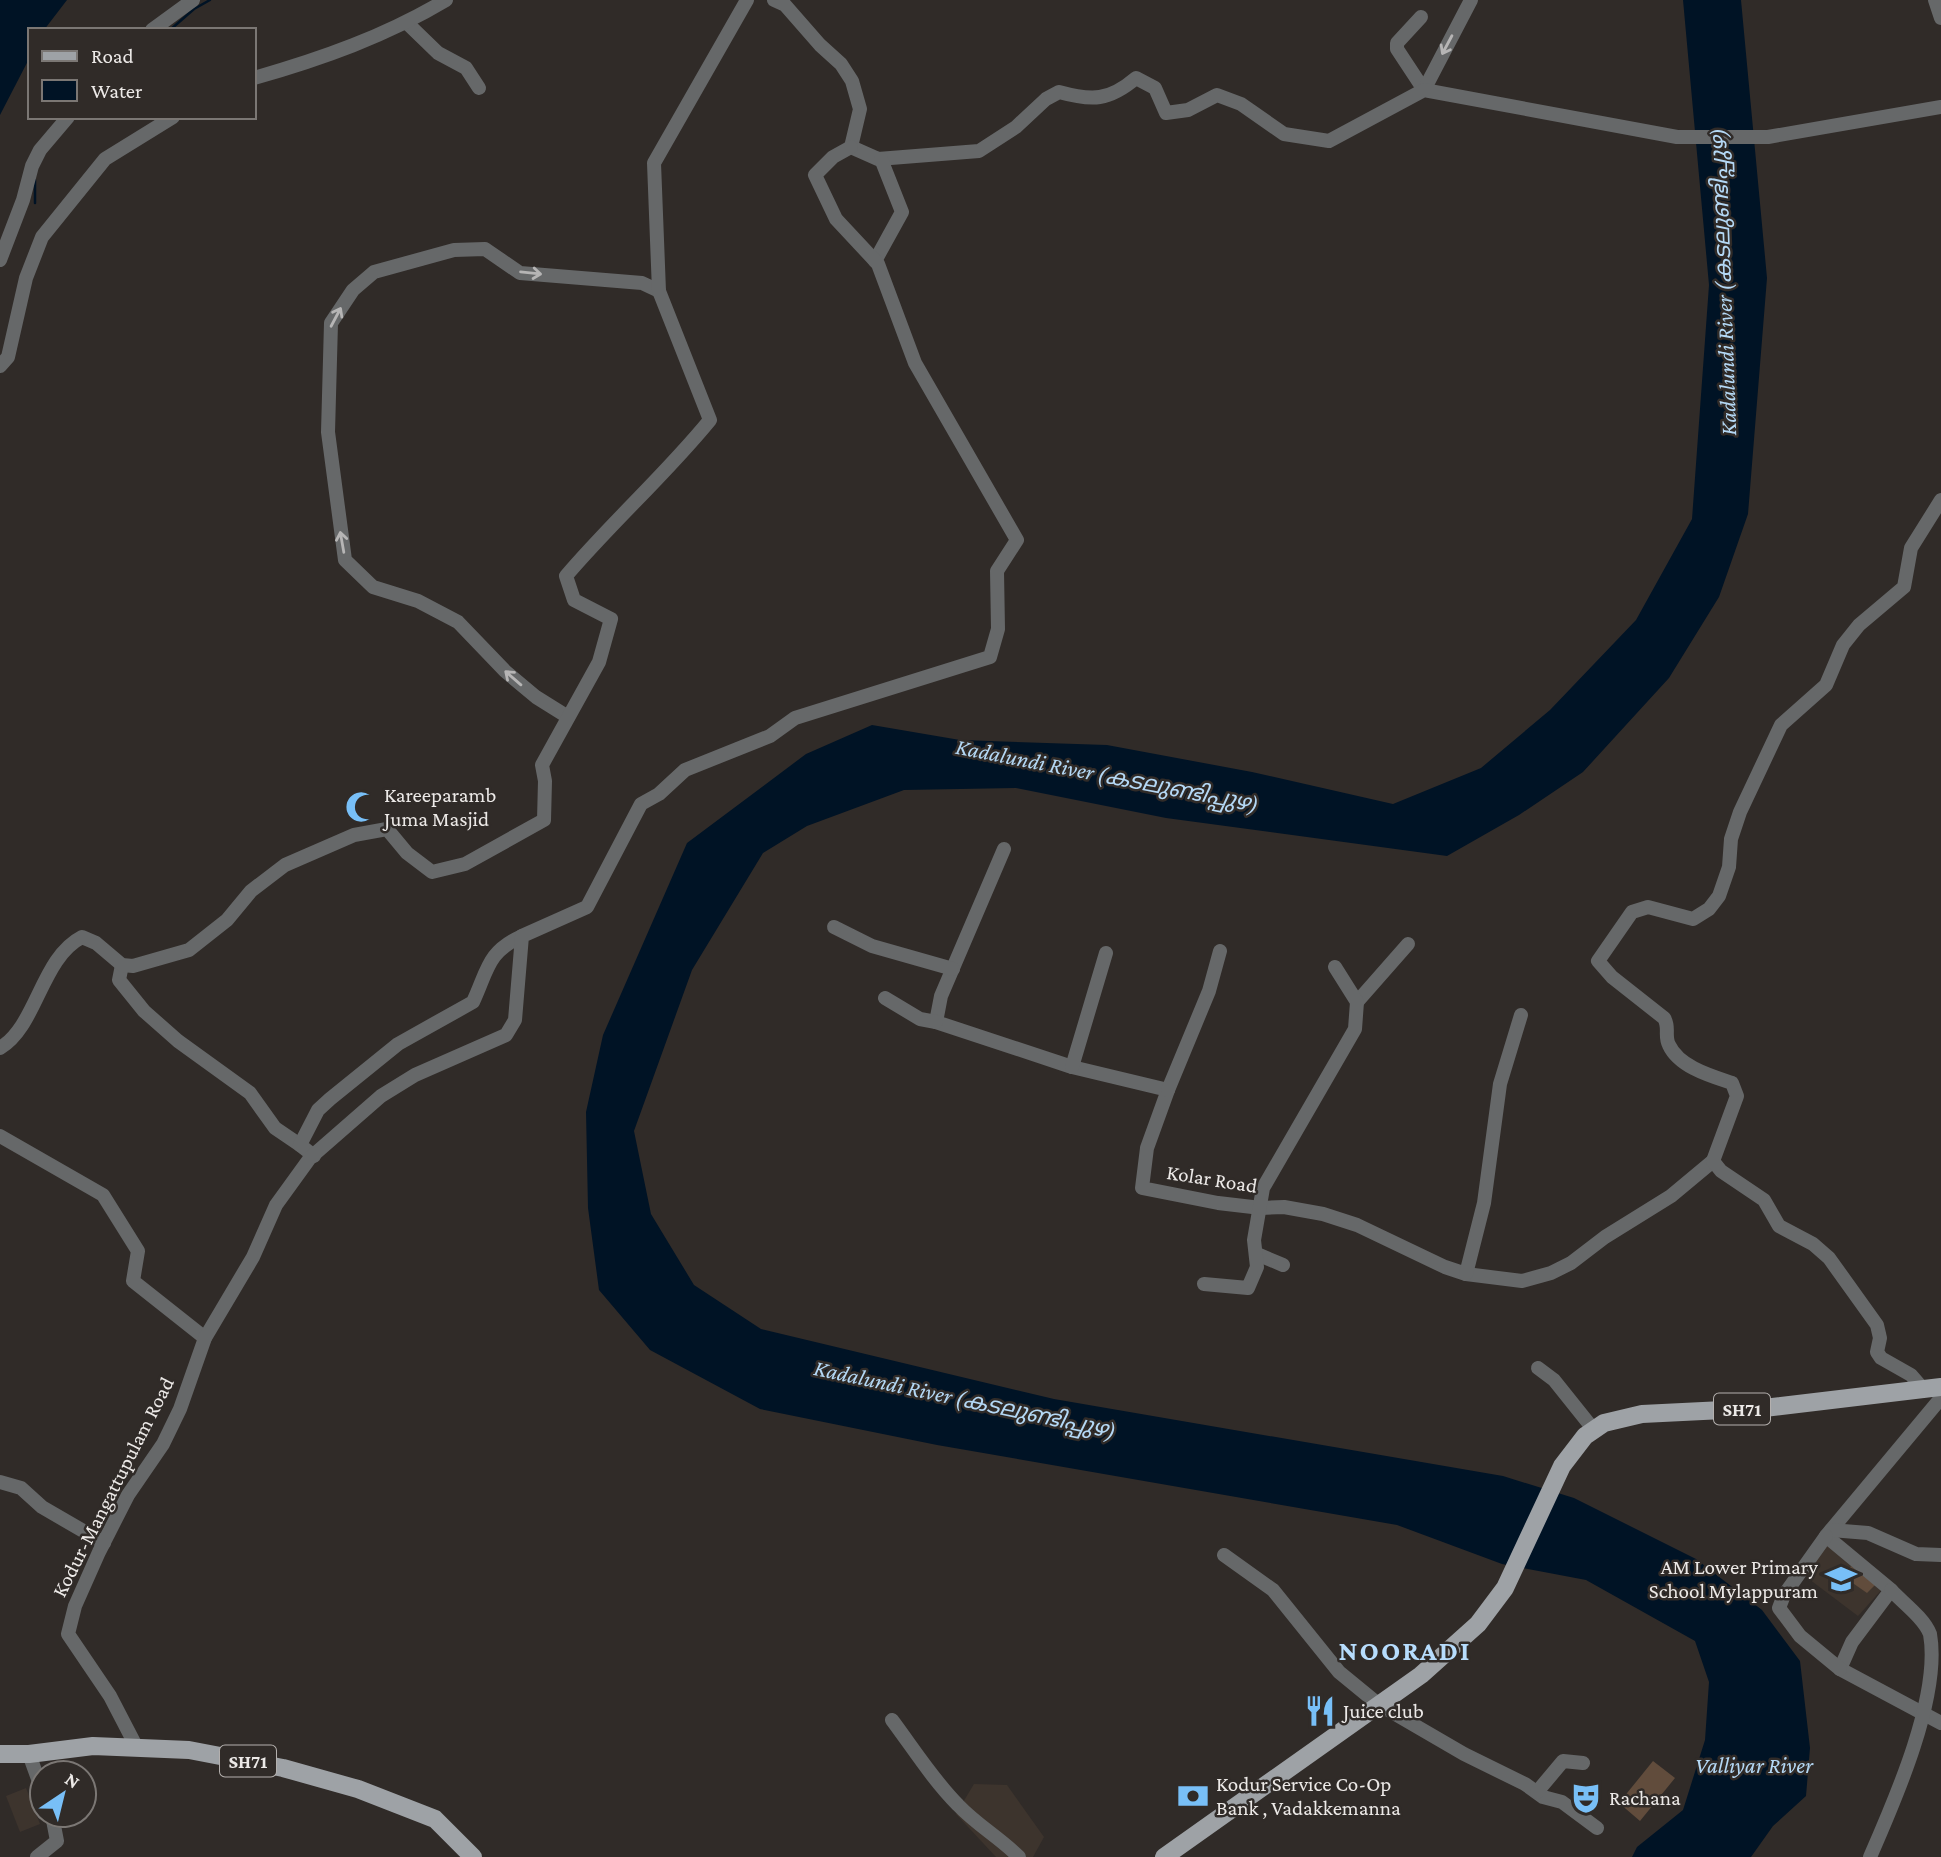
<svg xmlns="http://www.w3.org/2000/svg" width="1941" height="1857" font-family="'Crimson Pro','Noto Sans Malayalam',serif">
  <rect width="100%" height="100%" fill="#302b28"/>
  <g fill="#3d342d">
    <polygon points="1821,1536 1883,1588 1858,1616 1797,1570"/>
    <polygon points="974,1784 1007,1785 1044,1837 1033,1857 996,1857 956,1814"/>
    <polygon points="26,1788 40,1824 20,1832 6,1796"/>
  </g>
  <g fill="#614c3c">
    <polygon points="1851,1566 1875,1585 1867,1593 1844,1577"/>
    <polygon points="1653,1761 1675,1778 1640,1821 1619,1803"/>
  </g>
  <g fill="#001325">
    <polygon points="0,0 67,0 44,30 30,30 30,57 0,115"/>
    <polygon points="1683,0 1741,0 1767,278 1748,514 1719,597 1669,678 1583,772 1519,815 1447,856 1166,818 1016,788 904,790 807,826 763,853 692,970 634,1131 651,1214 694,1285 761,1329 1054,1399 1503,1476 1574,1498 1696,1559 1762,1610 1800,1661 1810,1748 1806,1796 1773,1826 1751,1857 1632,1857 1637,1847 1683,1810 1705,1740 1709,1682 1695,1641 1586,1580 1502,1564 1397,1525 937,1445 760,1409 650,1350 599,1290 588,1208 586,1112 603,1035 687,843 806,754 872,725 960,740 1107,745 1252,772 1393,804 1481,768 1550,710 1636,620 1692,519 1709,285"/>
  </g>
  <g fill="none" stroke-linecap="round" stroke-linejoin="round">
    <g stroke="#001325" stroke-width="2.5">
      <polyline points="170,30 194,9 210,0"/>
      <polyline points="35,203 35,180"/>
    </g>
    <g stroke="#666869" stroke-width="14">
      <polyline points="774,0 785,5 820,45 841,64 852,81 860,109 851,147"/>
      <polyline points="1935,0 1941,18"/>
      <polyline points="1421,17 1397,43 1397,49 1424,90"/>
      <polyline points="407,23 438,53 466,68 479,88"/>
      <polyline points="152,30 193,0"/>
      <path d="M254,78C321,59 386,36 446,0"/>
      <polyline points="1424,90 1471,0"/>
      <path d="M851,147L878,159L979,151L1016,127L1046,99L1059,92C1092,101 1109,101 1136,78L1155,88L1166,113L1188,110L1217,95L1241,104L1284,134L1329,141L1424,90L1677,137H1768L1941,107"/>
      <polyline points="0,260 23,200 32,166 40,150 68,117"/>
      <polyline points="875,261 902,212 881,159"/>
      <polyline points="0,366 8,357 26,278 42,237 105,159 173,117"/>
      <polyline points="568,717 536,697 505,671 458,622 418,601 373,587 345,560 328,432 331,323 353,290 374,272 454,250 485,249 520,273 642,283 659,291"/>
      <polyline points="1004,849 941,996 936,1022 1072,1067 1168,1090 1147,1148 1142,1188 1218,1203 1261,1208 1284,1207 1323,1214 1357,1225 1445,1267 1466,1274 1522,1281 1551,1273 1571,1263 1605,1237 1671,1196 1713,1161"/>
      <polyline points="834,927 872,946 953,969"/>
      <polyline points="122,965 119,980 144,1011 178,1041 250,1093 275,1128 300,1145"/>
      <polyline points="885,998 920,1019 936,1022"/>
      <polyline points="1357,1002 1408,944"/>
      <path d="M0,1048C37,1026 41,958 82,937L96,943L122,965L133,966L189,950L227,920L251,891L285,865L354,835L387,829L407,853L432,872L465,864L544,820L545,781L542,765L599,662L611,619L574,600L566,576C612,522 665,475 710,420L659,291L654,163L747,0"/>
      <polyline points="1072,1067 1106,953"/>
      <polyline points="1168,1090 1209,991 1220,951"/>
      <polyline points="0,1136 103,1195 138,1251 133,1281 205,1338"/>
      <path d="M314,1156L300,1145L318,1110L330,1099L398,1044L473,1002C488,970 487,952 522,936"/>
      <polyline points="1257,1254 1283,1265"/>
      <polyline points="1466,1274 1484,1203 1500,1084 1521,1015"/>
      <polyline points="1204,1284 1248,1288 1257,1267 1254,1240 1263,1188 1355,1029 1357,1002 1335,967"/>
      <polyline points="1538,1368 1554,1380 1594,1430"/>
      <path d="M1924,1390L1911,1375L1881,1358L1877,1352L1880,1338L1877,1325L1829,1258L1813,1244L1779,1226L1764,1200L1721,1171L1713,1161L1737,1096L1732,1083C1711,1076 1679,1067 1669,1045C1664,1036 1670,1027 1664,1018L1612,977L1598,961L1632,912L1648,907L1693,919L1709,909L1719,896L1729,867L1731,839L1740,812L1781,725L1826,685L1843,645L1859,625L1904,587L1911,548L1941,500"/>
      <polyline points="1941,1398 1826,1536 1891,1590 1852,1642 1840,1669 1941,1723"/>
      <polyline points="0,1482 21,1488 42,1507 104,1543"/>
      <polyline points="1831,1530 1868,1533 1916,1554 1941,1555"/>
      <polyline points="1826,1536 1784,1595 1779,1608 1800,1636 1840,1669"/>
      <polyline points="1224,1555 1273,1590 1339,1672 1378,1704 1464,1754 1525,1784 1543,1797 1562,1802 1597,1828"/>
      <path d="M892,1720C913,1748 933,1780 958,1805C978,1826 999,1837 1019,1857"/>
      <polyline points="137,1748 110,1696 68,1634 75,1606 99,1552 128,1495 163,1444 180,1409 205,1338 253,1257 276,1205 310,1158 381,1096 415,1075 506,1035 515,1020 522,936 587,907 641,804 659,794 685,770 770,736 795,718 990,657 998,629 997,571 1017,540 915,363 878,264 836,219 815,175 833,157 851,147"/>
      <polyline points="29,1754 42,1790"/>
      <polyline points="1537,1792 1563,1761 1583,1763"/>
      <polyline points="37,1857 57,1841 52,1815"/>
      <path d="M1870,1857C1895,1800 1941,1696 1930,1634C1924,1618 1902,1602 1891,1590"/>
    </g>
    <g stroke="#9ea2a6" stroke-width="18">
      <polyline points="0,1754 29,1754 93,1746 189,1750 283,1768 358,1789 435,1819 473,1857"/>
      <polyline points="1164,1857 1421,1675 1478,1624 1505,1588 1562,1466 1585,1436 1604,1423 1642,1414 1764,1408 1941,1387"/>
    </g>
  </g>
  <defs><path id="oneway-shaft" d="M-6 0H5M1.5-3L5.5 0L1.5 3" fill="none" stroke-width="1.6" stroke-linecap="round" stroke-linejoin="round" transform="scale(1.75)"/></defs>
  <g stroke="#b6b5b5">
    <use href="#oneway-shaft" transform="translate(1447 45) rotate(118)"/>
    <use href="#oneway-shaft" transform="translate(531 273) rotate(6)"/>
    <use href="#oneway-shaft" transform="translate(336 317) rotate(-62)"/>
    <use href="#oneway-shaft" transform="translate(342 542) rotate(-100)"/>
    <use href="#oneway-shaft" transform="translate(513 678) rotate(-139)"/>
  </g>
  <defs>
    <symbol id="mosque-bare" viewBox="-9 -9 18 18"><path d="M3.5-4.9A6 6 0 1 0 3.5 4.9A5 5 0 1 1 3.5-4.9Z" fill="#78bff7" stroke="#302b28" stroke-width="2.5" paint-order="stroke"/></symbol>
    <symbol id="school-bare" viewBox="-9 -9 18 18"><path d="M0-5L7-2L0 1L-7-2ZM-4 1L0 2.5L4 1V4Q0 6-4 4Z" fill="#78bff7" stroke="#302b28" stroke-width="2.5" paint-order="stroke"/></symbol>
    <symbol id="restaurant-bare" viewBox="-9 -9 18 18"><path d="M-5-6h1v4h1v-4h1v4h1v-4h1v5L-1.5 .5V6h-2V.5L-5-1ZM5-6V6H3V1.5H1.5Q1.5-4 5-6Z" fill="#78bff7" stroke="#302b28" stroke-width="2.5" paint-order="stroke"/></symbol>
    <symbol id="bank-bare" viewBox="-9 -9 18 18"><path d="M-6-4H6V4H-6ZM0-2.3a2.3 2.3 0 1 0 0 4.6a2.3 2.3 0 1 0 0-4.6Z" fill="#78bff7" stroke="#302b28" stroke-width="2.5" paint-order="stroke"/></symbol>
    <symbol id="theatre-bare" viewBox="-9 -9 18 18"><path d="M-5-5.5Q0-4 5-5.5V0Q5 5 0 6Q-5 5-5 0ZM-3.3-2.5H-1v1.5H-3.3ZM1-2.5H3.3v1.5H1ZM-2.8 1Q0 5.5 2.8 1Z" fill="#78bff7" stroke="#302b28" stroke-width="2.5" paint-order="stroke"/></symbol>
  </defs>
  <g fill-rule="evenodd">
    <use href="#mosque-bare" x="339" y="785" width="44" height="44"/>
    <use href="#school-bare" x="1819" y="1557" width="44" height="44"/>
    <use href="#restaurant-bare" x="1298" y="1689" width="44" height="44"/>
    <use href="#bank-bare" x="1171" y="1774" width="44" height="44"/>
    <use href="#theatre-bare" x="1564" y="1776" width="44" height="44"/>
  </g>
  <g text-anchor="middle" dominant-baseline="central" stroke-width="5" stroke-linejoin="round" paint-order="stroke">
    <g fill="#302b28" stroke="#b4b0ae" stroke-width="2">
      <rect x="1714" y="1393.5" width="56" height="31" rx="5"/>
      <rect x="220" y="1745.5" width="56" height="31" rx="5"/>
    </g>
    <g font-size="19" font-weight="bold" fill="#ece9e7">
      <text x="1742" y="1409">SH71</text>
      <text x="248" y="1761">SH71</text>
    </g>
    <g font-size="21" fill="#ece9e7" stroke="#302b28" text-anchor="start">
      <text x="384" y="795">Kareeparamb<tspan x="384" dy="24">Juma Masjid</tspan></text>
      <text x="1818" y="1567" text-anchor="end">AM Lower Primary<tspan x="1818" dy="24">School Mylappuram</tspan></text>
      <text x="1343" y="1711">Juice club</text>
      <text x="1216" y="1784">Kodur Service Co-Op<tspan x="1216" dy="24">Bank , Vadakkemanna</tspan></text>
      <text x="1609" y="1798">Rachana</text>
    </g>
    <g font-size="21" fill="#ece9e7" stroke="#302b28">
      <text transform="translate(1212 1179) rotate(9)">Kolar Road</text>
      <text transform="translate(113 1487) rotate(-63)">Kodur-Mangattupulam Road</text>
    </g>
    <g font-size="23" font-style="italic" fill="#b4d8f5" stroke="#302b28">
      <text transform="translate(1723 282) rotate(-92)">Kadalundi River (കടലുണ്ടിപ്പുഴ)</text>
      <text transform="translate(1107 775) rotate(11)">Kadalundi River (കടലുണ്ടിപ്പുഴ)</text>
      <text transform="translate(965 1399) rotate(12)">Kadalundi River (കടലുണ്ടിപ്പുഴ)</text>
      <text x="1754" y="1765">Valliyar River</text>
    </g>
    <g font-size="28" font-weight="bold" letter-spacing="2" fill="#b7ddfd" stroke="#302b28">
      <text x="1405" y="1650">NOORADI</text>
    </g>
  </g>
  <rect x="28" y="28" width="228" height="91" fill="#302b28" stroke="#7b7774" stroke-width="2"/>
  <rect x="42" y="51" width="35" height="10" fill="#9ea2a6" stroke="#7b7774" stroke-width="2"/>
  <text x="91" y="63" font-size="21" fill="#ece9e7">Road</text>
  <rect x="42" y="80" width="35" height="21" fill="#001325" stroke="#7b7774" stroke-width="2"/>
  <text x="91" y="98" font-size="21" fill="#ece9e7">Water</text>
  <g transform="translate(63 1794) rotate(35)"><circle r="33" fill="#302b28" stroke="#7b7774" stroke-width="2"/>
  <path d="M0-5L12 26L0 18L-12 26Z" fill="#78bff7"/>
  <text y="-10" font-size="19" font-weight="bold" text-anchor="middle" fill="#ece9e7">N</text>
  </g>
</svg>
